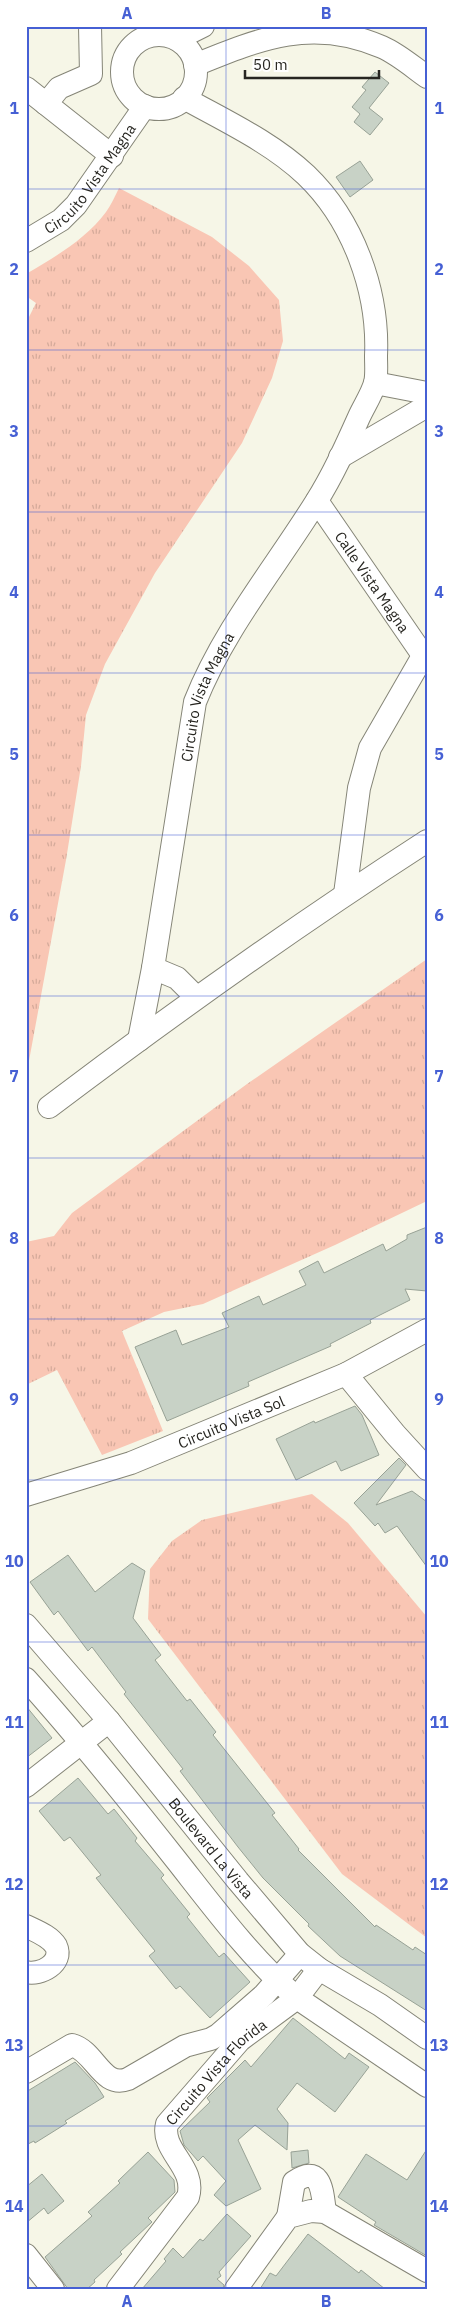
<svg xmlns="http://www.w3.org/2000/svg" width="453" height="2315" font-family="'IBM Plex Sans',sans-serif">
  <defs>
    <pattern id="grass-tufts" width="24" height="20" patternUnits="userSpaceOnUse" patternTransform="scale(1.25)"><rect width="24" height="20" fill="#f9c6b4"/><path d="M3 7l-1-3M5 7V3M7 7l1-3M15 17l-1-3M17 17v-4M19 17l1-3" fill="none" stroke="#d5aa9a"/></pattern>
  </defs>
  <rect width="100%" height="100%" fill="#f6f6e7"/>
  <g fill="url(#grass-tufts)">
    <path d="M119,188L212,237L249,266L279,300L283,341L272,378L242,443L155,573L105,664L86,715L81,766L66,860L26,1077V323L36,303L26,296V274C55,257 86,239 106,212C111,205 115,196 119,188Z"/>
    <polygon points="427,959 427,1201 335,1245 203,1304 164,1312 122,1331 163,1431 102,1455 57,1370 26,1385 26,1242 54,1236 72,1213 247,1084"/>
    <polygon points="312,1494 348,1523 427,1617 427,1938 342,1874 148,1619 150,1569 172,1541 202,1520"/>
  </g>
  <g fill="#c8d2c6" stroke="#98a296">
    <polygon points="375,72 389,83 369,108 383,119 370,135 354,122 360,114 352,107 366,90 362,87"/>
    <polygon points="360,161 373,180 350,197 336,177"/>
    <polygon points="427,1227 427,1291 405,1289 410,1300 370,1320 371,1323 330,1344 331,1346 248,1382 249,1386 167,1421 135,1347 176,1330 182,1345 229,1327 222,1313 259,1296 263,1305 306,1285 299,1271 318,1261 324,1273 383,1244 386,1251 407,1239 407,1235"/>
    <polygon points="355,1406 362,1415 379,1455 341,1471 336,1461 296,1480 276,1439 314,1421 315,1423"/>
    <polygon points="399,1458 406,1465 376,1505 412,1491 427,1502 427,1567 397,1526 385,1533 378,1523 375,1526 354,1503"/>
    <polygon points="68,1555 95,1592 132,1563 145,1571 133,1618 161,1655 155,1660 187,1701 190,1699 216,1732 213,1735 275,1813 272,1815 299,1849 298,1850 375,1927 376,1925 413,1950 415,1947 427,1955 427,2011 340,1956 308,1926 309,1924 263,1878 238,1847 180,1771 183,1769 124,1694 126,1692 92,1647 88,1651 58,1611 54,1615 30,1582"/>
    <polygon points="26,1706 52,1738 26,1758"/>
    <polygon points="78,1778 108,1814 114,1809 137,1838 135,1841 164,1875 161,1878 190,1914 187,1917 219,1957 224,1953 250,1982 210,2018 180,1986 176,1989 149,1956 155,1951 96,1878 101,1875 70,1837 64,1841 39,1811"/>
    <polygon points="293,2018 345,2059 349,2053 369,2067 335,2112 297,2083 277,2109 288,2123 287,2150 255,2125 238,2140 261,2189 226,2206 214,2195 226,2181 203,2156 198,2161 184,2145 180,2131 210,2102 207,2098 245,2060 251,2067"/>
    <polygon points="75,2062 95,2083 104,2097 65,2121 67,2123 35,2143 34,2141 26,2145 26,2092"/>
    <polygon points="427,2149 427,2256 374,2225 376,2222 338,2197 366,2154 407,2180"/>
    <polygon points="308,2150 309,2163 292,2168 291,2152"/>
    <polygon points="148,2152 174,2180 175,2192 148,2218 152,2222 120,2252 122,2254 94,2280 95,2282 87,2289 68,2289 45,2257 92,2216 88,2212 120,2183 118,2181"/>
    <polygon points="42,2174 64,2201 48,2214 44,2208 26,2223 26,2187"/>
    <polygon points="227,2214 251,2236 219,2272 221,2276 217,2279 224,2285 223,2289 142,2289 166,2261 164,2259 173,2248 183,2258 200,2239 203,2241"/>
    <polygon points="308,2234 359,2273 361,2270 385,2289 260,2289 270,2273 276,2276"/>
  </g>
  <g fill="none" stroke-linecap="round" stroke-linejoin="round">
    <defs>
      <g id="minor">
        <circle cx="159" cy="72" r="37"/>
        <polyline points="177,39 203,26"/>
        <path d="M195,65C261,38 313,17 382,47C398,54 413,67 427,77"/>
        <polyline points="26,88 112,156"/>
        <polyline points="46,104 59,88 91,74 90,26"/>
        <path id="s1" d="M26,241L61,220L76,205L145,106"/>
        <polyline points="375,383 427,393"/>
        <polyline points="340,457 427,406"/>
        <path id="s2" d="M317,501L427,661"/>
        <polyline points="345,894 359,788 370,748 423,656"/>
        <polyline points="153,968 177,978 196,997"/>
        <path id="s3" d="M139,1040L153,968L195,702C224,629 275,568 316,502C333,475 346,446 359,417C364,406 372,394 375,383C377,375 376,365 376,356C379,291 353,220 306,175C271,142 225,121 184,98"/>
        <path d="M49,1107C172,1014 297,925 427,841"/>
        <polyline points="346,1374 395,1434 427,1469"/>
        <path id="s4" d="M26,1495L131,1463L346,1374L427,1330"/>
        <path id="s5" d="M26,1625L109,1721L238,1881L300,1954L319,1969L380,2005L427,2038"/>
        <path d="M26,1679C79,1738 128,1799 177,1861C214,1908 251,1958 297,1998L427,2086"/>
        <polyline points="26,1786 109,1721"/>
        <path d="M26,1926C36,1931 50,1936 56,1946C64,1963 40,1976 26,1972"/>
        <path d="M26,2072L72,2045C95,2051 102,2089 128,2079L185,2046L211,2039L218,2035L264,1995L300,1954"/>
        <path d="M288,2217L294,2182C322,2163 322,2192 325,2212"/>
        <polyline points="26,2255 53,2289"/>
        <path id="s6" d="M118,2289L188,2197C197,2167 160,2151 167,2124L240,2040L297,1998L319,1969"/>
        <polyline points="236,2289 288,2217 311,2211 325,2212 427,2271"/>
      </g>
    </defs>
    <use href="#minor" stroke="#858577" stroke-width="24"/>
    <use href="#minor" stroke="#fff" stroke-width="22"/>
  </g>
  <path fill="none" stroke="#4660d4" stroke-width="1" stroke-opacity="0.55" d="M226,26V2289M26,189H427M26,350H427M26,512H427M26,673H427M26,835H427M26,996H427M26,1158H427M26,1319H427M26,1480H427M26,1642H427M26,1803H427M26,1965H427M26,2126H427"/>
  <g text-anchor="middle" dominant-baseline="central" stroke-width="4.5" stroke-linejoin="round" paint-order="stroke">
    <g font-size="15" fill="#272621" stroke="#fff">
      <text stroke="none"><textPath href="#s1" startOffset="91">Circuito Vista Magna</textPath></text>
      <text stroke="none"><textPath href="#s2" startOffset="98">Calle Vista Magna</textPath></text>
      <text stroke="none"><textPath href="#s3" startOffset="351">Circuito Vista Magna</textPath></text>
      <text stroke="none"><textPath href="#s4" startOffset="218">Circuito Vista Sol</textPath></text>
      <text stroke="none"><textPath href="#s5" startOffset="290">Boulevard La Vista</textPath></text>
      <text stroke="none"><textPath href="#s6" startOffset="266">Circuito Vista Florida</textPath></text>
    </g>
  </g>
  <rect width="453" height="2315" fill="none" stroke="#ffffff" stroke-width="55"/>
  <path d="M245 70v8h134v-8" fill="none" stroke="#272621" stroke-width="2.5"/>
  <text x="253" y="70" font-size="15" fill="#272621" stroke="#ffffff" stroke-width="4" paint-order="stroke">50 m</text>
  <rect x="28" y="28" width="398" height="2260" fill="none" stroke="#4660d4" stroke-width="2"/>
  <g font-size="16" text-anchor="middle" font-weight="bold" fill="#4660d4">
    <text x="127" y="19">A</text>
    <text x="326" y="19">B</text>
    <text x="14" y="114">1</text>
    <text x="439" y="114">1</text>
    <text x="14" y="275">2</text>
    <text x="439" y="275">2</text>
    <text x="14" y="437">3</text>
    <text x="439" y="437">3</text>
    <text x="14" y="598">4</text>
    <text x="439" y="598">4</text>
    <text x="14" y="760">5</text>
    <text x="439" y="760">5</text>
    <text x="14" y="921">6</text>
    <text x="439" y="921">6</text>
    <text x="14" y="1082">7</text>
    <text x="439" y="1082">7</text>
    <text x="14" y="1244">8</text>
    <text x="439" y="1244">8</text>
    <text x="14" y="1405">9</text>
    <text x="439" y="1405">9</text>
    <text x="14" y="1567">10</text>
    <text x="439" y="1567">10</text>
    <text x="14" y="1728">11</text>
    <text x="439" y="1728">11</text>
    <text x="14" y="1890">12</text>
    <text x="439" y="1890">12</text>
    <text x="14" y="2051">13</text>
    <text x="439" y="2051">13</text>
    <text x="14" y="2212">14</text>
    <text x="439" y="2212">14</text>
    <text x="127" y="2307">A</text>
    <text x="326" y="2307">B</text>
  </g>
</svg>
